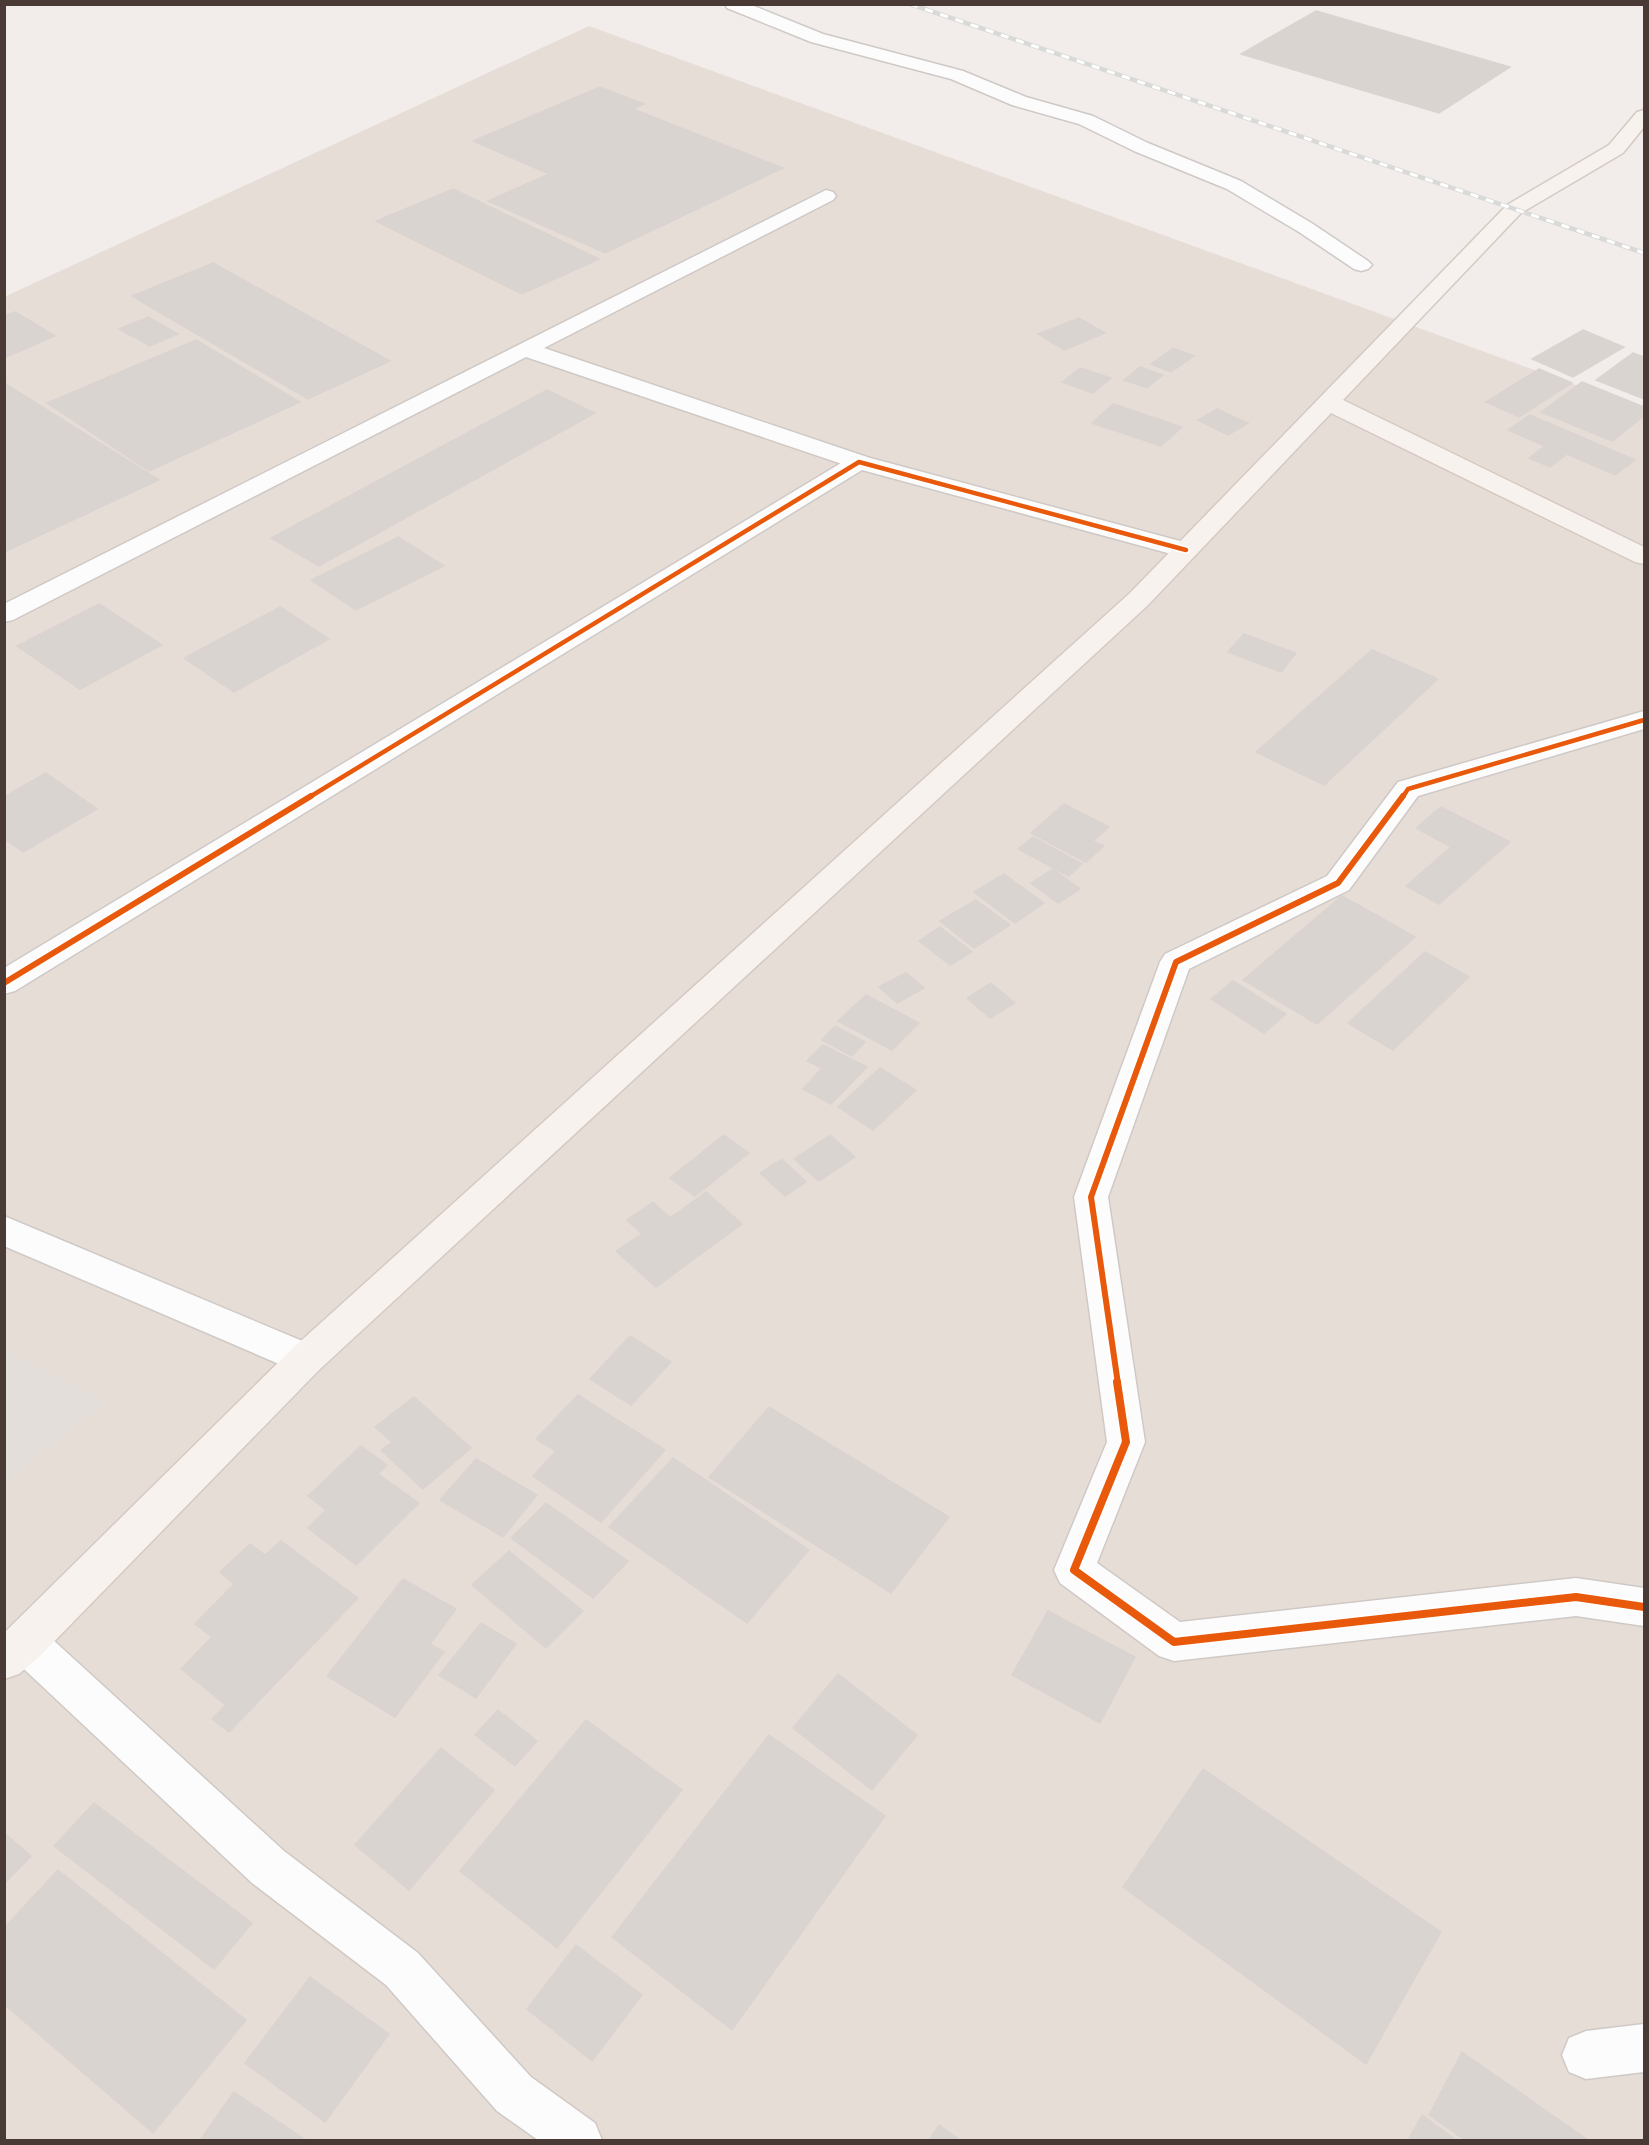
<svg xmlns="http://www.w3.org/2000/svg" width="1649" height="2145" font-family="Signika,sans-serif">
  <rect width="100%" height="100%" fill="#f2edea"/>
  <polygon fill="#e7ddd7" points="589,26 1644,410 1644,2140 5,2140 4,297"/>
  <polygon fill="#e4dedb" points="5,1351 107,1401 5,1481"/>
  <g fill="#dad4d1" stroke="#dad3d0" stroke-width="1.5">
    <polygon points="1316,11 1510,67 1439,113 1241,54"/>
    <polygon points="600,87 644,104 633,109 783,168 605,253 488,201 549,174 473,141"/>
    <polygon points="453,189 599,259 522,294 376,221"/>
    <polygon points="213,263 390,361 308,399 132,296"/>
    <polygon points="15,312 55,336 4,358 4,316"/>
    <polygon points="148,317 178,334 150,346 119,329"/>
    <polygon points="1079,318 1105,333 1064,350 1038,334"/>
    <polygon points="1583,330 1624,347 1573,377 1532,359"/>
    <polygon points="196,340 300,402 149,471 47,403"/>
    <polygon points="1173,348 1194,356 1171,372 1151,364"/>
    <polygon points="1633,353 1644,357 1644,399 1596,380"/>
    <polygon points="1140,367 1163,375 1147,388 1124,380"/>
    <polygon points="1080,368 1111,378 1093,393 1062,382"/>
    <polygon points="1539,369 1572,383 1519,417 1486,402"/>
    <polygon points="1582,382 1644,407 1644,416 1612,441 1541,412"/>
    <polygon points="4,383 159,480 4,552"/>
    <polygon points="547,390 595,413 319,566 271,538"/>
    <polygon points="1113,404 1182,427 1161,446 1092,423"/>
    <polygon points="1217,409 1248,423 1228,435 1198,420"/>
    <polygon points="1530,415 1635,460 1615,475 1567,454 1550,467 1529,458 1545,446 1508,430"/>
    <polygon points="398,537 444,566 356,610 311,580"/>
    <polygon points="99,604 162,645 80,689 17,646"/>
    <polygon points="280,607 329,639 234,692 184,658"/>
    <polygon points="1244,634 1296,653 1281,672 1228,652"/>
    <polygon points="1372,650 1438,679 1324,785 1256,752"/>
    <polygon points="46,773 97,809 23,852 4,838 4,797"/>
    <polygon points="1064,804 1109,827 1093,841 1104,846 1086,862 1031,833"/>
    <polygon points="1441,807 1510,842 1439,904 1406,886 1451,847 1416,828"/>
    <polygon points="1033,837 1082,864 1069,876 1018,849"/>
    <polygon points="1053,869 1080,889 1058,903 1031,883"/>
    <polygon points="1004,874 1044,903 1015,923 974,892"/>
    <polygon points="1342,896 1415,937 1317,1024 1243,980"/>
    <polygon points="976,900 1010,925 974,948 940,921"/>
    <polygon points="940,927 972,952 950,965 919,941"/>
    <polygon points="1425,952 1469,977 1393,1050 1348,1023"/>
    <polygon points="906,973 924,988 897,1003 879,987"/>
    <polygon points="1233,981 1286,1014 1264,1033 1211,999"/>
    <polygon points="991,983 1015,1003 990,1018 967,998"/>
    <polygon points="866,995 919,1023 892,1050 838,1021"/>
    <polygon points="835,1026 865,1042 852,1056 822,1040"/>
    <polygon points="823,1045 867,1067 831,1104 803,1089 822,1068 807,1061"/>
    <polygon points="880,1068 916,1090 873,1130 838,1107"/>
    <polygon points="724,1135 749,1153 695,1196 670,1178"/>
    <polygon points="830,1135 855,1157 819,1181 794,1159"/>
    <polygon points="782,1159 806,1182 785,1196 760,1173"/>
    <polygon points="706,1192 742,1224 656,1287 616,1251 642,1234 627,1220 653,1202 670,1218"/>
    <polygon points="630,1336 671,1362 631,1405 590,1379"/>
    <polygon points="578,1395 665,1450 601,1522 533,1476 556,1451 536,1439"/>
    <polygon points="414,1397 471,1448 423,1489 381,1450 392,1442 375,1427"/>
    <polygon points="769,1407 949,1517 891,1593 709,1477"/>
    <polygon points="361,1446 387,1465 378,1474 419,1503 356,1565 308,1528 326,1510 308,1496"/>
    <polygon points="673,1458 809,1550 747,1623 609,1527"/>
    <polygon points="476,1459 537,1495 503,1537 440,1500"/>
    <polygon points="546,1503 628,1561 593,1598 511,1538"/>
    <polygon points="281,1541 358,1598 229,1732 212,1719 226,1705 181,1669 212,1637 195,1624 234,1584 220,1572 250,1544 265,1555"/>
    <polygon points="509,1551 583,1611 546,1648 472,1585"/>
    <polygon points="403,1579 456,1609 430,1644 444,1652 395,1717 327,1676"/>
    <polygon points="1048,1611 1135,1657 1100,1723 1012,1675"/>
    <polygon points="481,1623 516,1644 476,1698 439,1675"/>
    <polygon points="838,1674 917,1735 872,1790 793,1728"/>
    <polygon points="498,1710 537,1741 515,1766 475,1735"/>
    <polygon points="586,1720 682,1790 557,1948 460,1871"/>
    <polygon points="769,1735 885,1816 732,2030 612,1937"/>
    <polygon points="441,1748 494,1790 409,1890 355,1845"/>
    <polygon points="1203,1769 1441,1932 1366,2064 1123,1887"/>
    <polygon points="94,1803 252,1923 214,1969 54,1846"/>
    <polygon points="4,1833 31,1856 4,1884"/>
    <polygon points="58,1870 246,2020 153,2133 4,2004 4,1928"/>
    <polygon points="576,1945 642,1995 592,2061 527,2009"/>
    <polygon points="310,1977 389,2034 325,2122 245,2063"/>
    <polygon points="1462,2052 1588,2140 1465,2140 1429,2115"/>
    <polygon points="234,2092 306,2140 200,2140"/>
    <polygon points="1422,2115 1456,2140 1408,2140"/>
    <polygon points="939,2125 960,2140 929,2140"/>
  </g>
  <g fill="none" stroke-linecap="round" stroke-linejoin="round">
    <defs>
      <g id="lane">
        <polygon points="826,190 833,192 836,196 833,200 544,348 867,457 871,462 867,467 859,469 851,467 526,357 13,620 4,622 4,604"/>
        <polygon points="4,1216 319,1348 325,1359 319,1370 306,1375 293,1370 4,1246"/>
      </g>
      <g id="street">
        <polygon points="725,4 749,4 823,34 963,71 1026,97 1093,116 1148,143 1241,181 1313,224 1368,261 1372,265 1368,269 1361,271 1354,269 1299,232 1227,189 1134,151 1079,124 1012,105 951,79 811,42 727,8"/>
        <polygon points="859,455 1195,545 1199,550 1195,555 1186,558 862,470 15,991 4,994 4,968 851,457"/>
        <polygon points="1644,711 1644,729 1418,796 1349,890 1189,969 1108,1197 1145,1442 1097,1563 1180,1622 1576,1578 1644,1588 1644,1626 1576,1616 1174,1661 1159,1656 1060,1583 1054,1570 1107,1442 1074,1197 1160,962 1165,954 1327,876 1398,782"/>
        <polygon points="25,1623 40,1628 284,1851 418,1953 531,2077 595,2123 602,2140 538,2140 497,2111 386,1985 252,1883 10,1656 4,1641 10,1628"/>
        <polygon points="1644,2024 1644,2072 1586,2079 1569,2072 1562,2055 1569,2038 1586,2031"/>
      </g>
      <polygon id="secondary" points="1644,110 1644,127 1623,153 1521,213 1343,400 1644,547 1644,564 1635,562 1331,413 1148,605 319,1370 40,1656 19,1674 4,1679 4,1633 293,1348 1130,593 1507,205 1609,145 1637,112"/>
    </defs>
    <use href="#lane" stroke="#cfc9c6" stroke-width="3"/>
    <use href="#street" stroke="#cfc9c6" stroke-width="3"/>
    <use href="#secondary" stroke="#d5cac3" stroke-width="3"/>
    <use href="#lane" fill="#fdfcfc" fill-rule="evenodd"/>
    <use href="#street" fill="#fdfcfc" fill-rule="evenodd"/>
    <use href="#secondary" fill="#f7f2ee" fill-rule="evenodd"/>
    <defs>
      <polyline id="rail" points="910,4 1644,253"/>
    </defs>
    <use href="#rail" stroke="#d9d9d8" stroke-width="4.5"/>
    <use href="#rail" stroke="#fff" stroke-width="3" stroke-dasharray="8" stroke-linecap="butt"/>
    <defs>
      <g id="cycleway-far2">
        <polyline points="308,798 859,462 1186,550"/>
        <polyline points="1402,798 1408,789 1644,720"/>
      </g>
      <g id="cycleway-far1">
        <polyline points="4,983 311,796"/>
        <polyline points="1118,1384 1091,1197 1176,962 1338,883 1403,796"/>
      </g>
      <polyline id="cycleway" points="1117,1382 1126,1442 1074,1570 1174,1642 1576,1597 1644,1607"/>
    </defs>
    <use href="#cycleway-far2" stroke="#fff" stroke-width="8"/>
    <use href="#cycleway-far1" stroke="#fff" stroke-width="10"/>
    <use href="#cycleway" stroke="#fff" stroke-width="11"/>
    <use href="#cycleway-far2" stroke="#e8590c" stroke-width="4.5"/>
    <use href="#cycleway-far1" stroke="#e8590c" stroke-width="6"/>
    <use href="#cycleway" stroke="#e8590c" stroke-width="8"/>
  </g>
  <rect width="1649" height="2145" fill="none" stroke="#493a35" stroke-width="12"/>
</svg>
